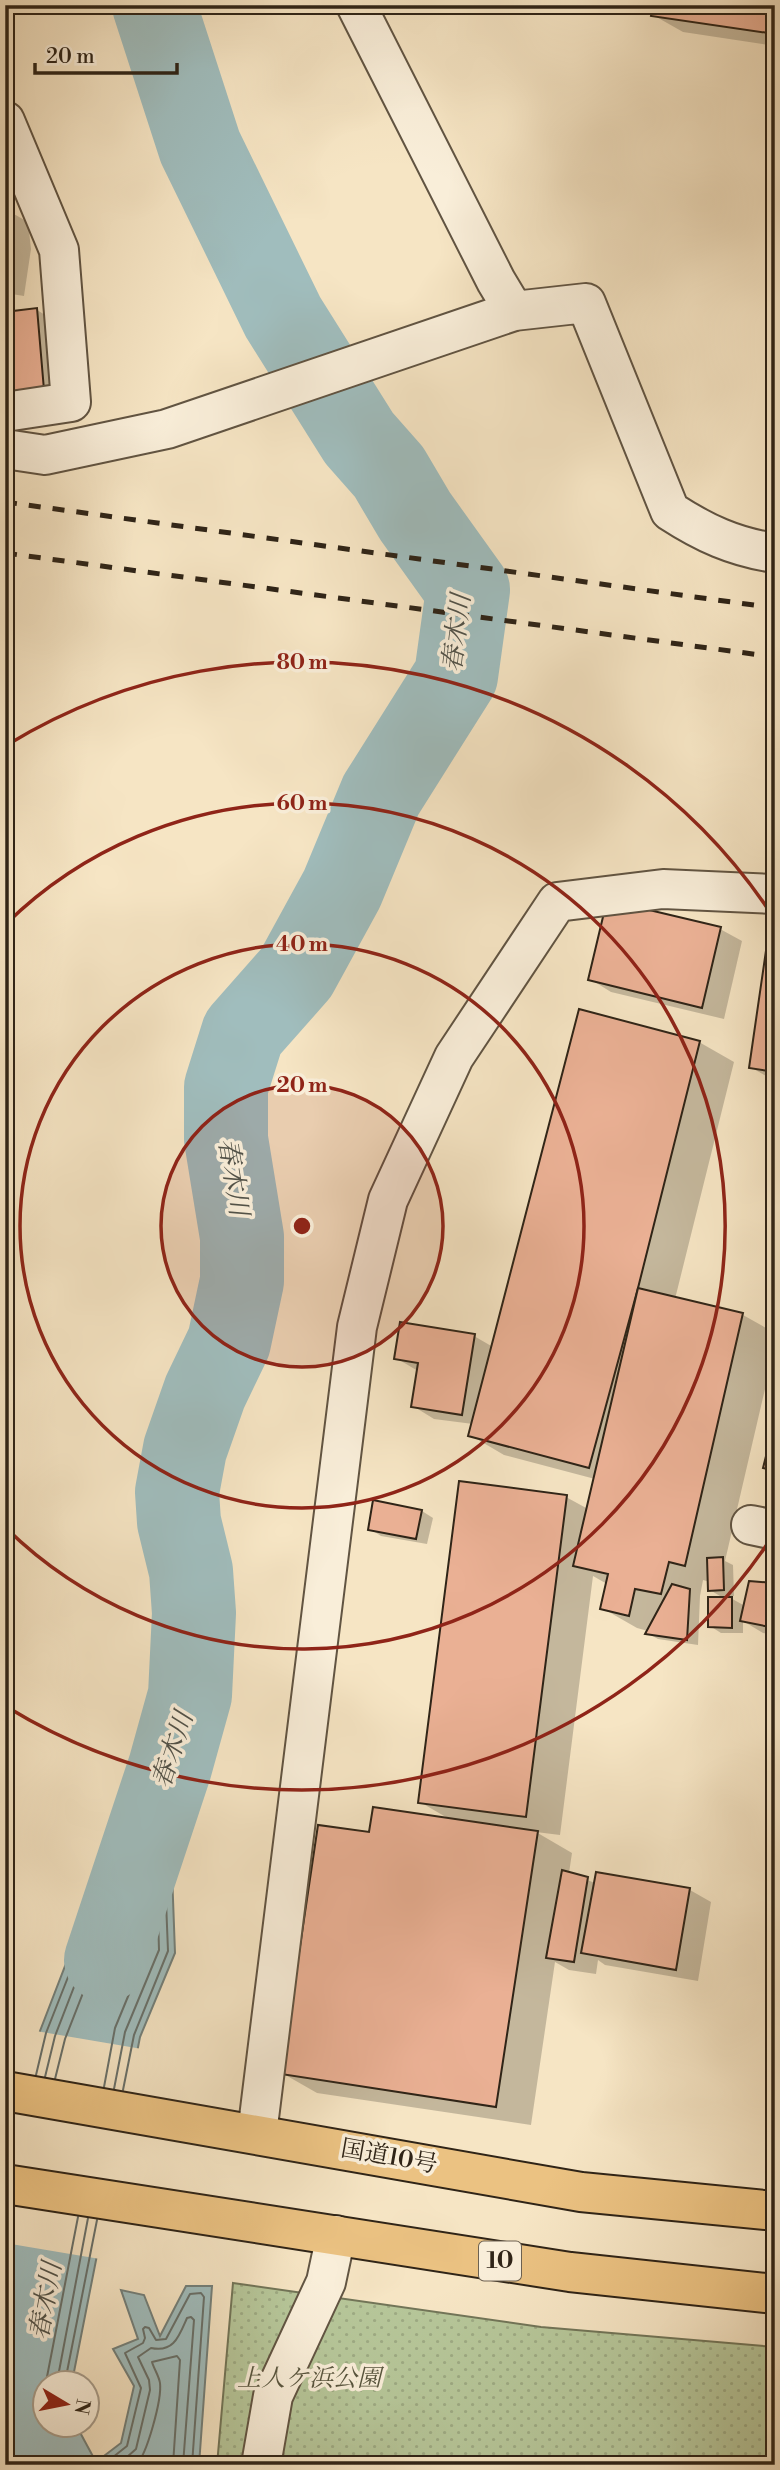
<svg xmlns="http://www.w3.org/2000/svg" width="780" height="2470" font-family="'Libre Bodoni','Noto Serif JP',serif">
  <defs>
    <pattern id="grass-dots" width="8" height="8" patternUnits="userSpaceOnUse" patternTransform="scale(1.75)"><rect width="8" height="8" fill="#b6c699"/><path d="M2 2h.1M6 6h.1" fill="none" stroke="#9daa83" stroke-width="1.8" stroke-linecap="round"/></pattern>
  </defs>
  <rect width="100%" height="100%" fill="#f6e5c4"/>
  <filter id="stains"><feTurbulence type="fractalNoise" baseFrequency=".00286" numOctaves="4"/><feColorMatrix values="0 0 0 0 .2 0 0 0 0 .09 0 0 0 0 .02 0 0 0 .5 -.17"/></filter>
  <radialGradient id="worn" r=".72"><stop offset=".6" stop-color="#630" stop-opacity="0"/><stop offset="1" stop-color="#630" stop-opacity=".3"/></radialGradient>
  <polygon fill="url(#grass-dots)" stroke="#727558" stroke-width="2" points="233,2283 541,2327 775,2347 775,2465 217,2465"/>
  <polygon fill="#a0bdbd" stroke="#73807b" stroke-width="2" points="133,1841 172,1872 175,1953 140,2037 72,2382 46,2382 46,2424 76,2425 96,2462 121,2443 134,2386 113,2349 138,2339 121,2290 144,2295 160,2336 186,2286 212,2286 199,2465 5,2465 5,2176 40,2031 77,1935"/>
  <polygon fill="#f6e5c4" points="36,2031 142,2049 100,2259 5,2243 5,2161"/>
  <g fill="#0003">
    <polygon points="775,5 775,46 683,32 653,15"/>
    <polygon points="5,209 28,222 31,249 24,296 5,293"/>
    <polygon points="37,310 58,323 65,402 12,392 5,313"/>
    <polygon points="775,918 775,1081 750,1067"/>
    <polygon points="720,929 742,941 724,1019 611,992 590,979"/>
    <polygon points="699,1042 734,1062 675,1299 743,1315 775,1333 775,1346 725,1561 733,1565 734,1596 727,1596 745,1606 775,1584 775,1635 763,1633 743,1621 743,1633 721,1633 710,1626 725,1599 710,1590 710,1582 703,1580 700,1596 698,1645 658,1639 647,1633 648,1631 637,1628 602,1608 607,1584 593,1576 560,1835 536,1832 572,1853 569,1873 595,1883 597,1874 690,1890 711,1902 698,1981 605,1965 598,1960 596,1974 569,1970 555,1962 531,2125 317,2093 282,2073 371,1834 451,1820 420,1802 566,1497 588,1509 595,1479 504,1455 470,1435 473,1424 434,1419 413,1406 418,1371 396,1358 474,1336 493,1347"/>
    <polygon points="422,1511 433,1518 427,1544 381,1536 370,1529"/>
  </g>
  <g fill="none" stroke-linecap="round" stroke-linejoin="round">
    <g stroke="#68706a" stroke-width="2">
      <polyline points="36,2075 46,2033 83,1939 133,1855 137,1854 165,1876 168,1951 134,2035 123,2090"/>
      <polyline points="45,2077 55,2036 91,1943 136,1868 139,1867 157,1881 159,1950 125,2032 114,2089"/>
      <polyline points="55,2079 65,2039 101,1947 139,1884 142,1882 147,1887 148,1948 115,2028 104,2087"/>
      <polyline points="46,2382 78,2217"/>
      <polyline points="57,2382 88,2218"/>
      <polyline points="65,2382 97,2220"/>
      <polyline points="103,2465 127,2446 141,2388 125,2353 143,2343 145,2338 143,2329 145,2327 149,2328 156,2340 166,2339 190,2294 201,2293 204,2297 192,2465"/>
      <path d="M118,2465L136,2449L150,2390L149,2380L138,2357L151,2348C174,2353 179,2336 187,2318L191,2317L194,2320L183,2465"/>
      <path d="M136,2465C147,2455 162,2399 160,2383C159,2376 154,2369 152,2362L177,2356L180,2360L173,2465"/>
    </g>
    <polyline stroke="#a0bdbd" stroke-width="84" points="106,1960 170,1767 190,1695 194,1613 191,1571 179,1522 177,1492 185,1449 205,1392 229,1342 242,1281 242,1237 226,1139 226,1087 243,1033 296,973 342,889 381,795 456,676 468,590 415,516 389,472 359,438 283,317 200,147 154,5"/>
  </g>
  <g fill="#eab094" stroke="#2f2417" stroke-width="2">
    <polygon points="653,5 775,5 775,34 651,16"/>
    <polygon points="5,208 10,236 5,269"/>
    <polygon points="37,308 44,390 10,393 5,312"/>
    <polygon points="607,900 721,927 702,1008 588,980"/>
    <polygon points="771,916 775,916 775,1072 749,1068"/>
    <polygon points="579,1009 700,1041 638,1288 589,1468 468,1436"/>
    <polygon points="638,1288 743,1313 685,1566 669,1562 661,1594 635,1589 629,1616 600,1609 608,1574 573,1566"/>
    <polygon points="400,1322 475,1334 462,1415 411,1407 418,1363 394,1359"/>
    <polygon points="775,1421 775,1471 763,1468"/>
    <polygon points="459,1481 567,1495 526,1817 418,1803"/>
    <polygon points="373,1500 422,1510 416,1539 368,1530"/>
    <polygon points="723,1557 724,1590 708,1591 707,1558"/>
    <polygon points="749,1581 775,1583 775,1628 740,1621"/>
    <polygon points="672,1584 690,1589 687,1640 645,1634"/>
    <polygon points="708,1597 732,1597 732,1628 708,1627"/>
    <polygon points="373,1807 538,1831 496,2107 281,2074 318,1825 369,1832"/>
    <polygon points="562,1870 588,1877 574,1962 546,1958"/>
    <polygon points="596,1872 690,1888 676,1970 581,1953"/>
  </g>
  <g fill="none" stroke-linecap="round" stroke-linejoin="round">
    <defs>
      <g id="minor">
        <polyline points="356,5 496,281 514,311"/>
        <polyline points="5,121 59,250 71,402 5,412"/>
        <path d="M5,449L45,455L167,429L514,311L586,303L670,511C704,533 734,547 775,553"/>
        <polyline points="751,1525 775,1530"/>
        <polyline points="257,2134 357,1327 388,1200 454,1057 557,902 663,889 775,894"/>
        <polyline points="261,2465 273,2396 326,2282 336,2235"/>
      </g>
      <g id="highway">
        <polyline points="5,2091 581,2192 775,2211"/>
        <polyline points="5,2184 570,2272 775,2294"/>
      </g>
    </defs>
    <use href="#minor" stroke="#615442" stroke-width="42"/>
    <use href="#highway" stroke="#2f2417" stroke-width="42"/>
    <use href="#minor" stroke="#f9eed9" stroke-width="38"/>
    <use href="#highway" stroke="#ebc282" stroke-width="38"/>
    <g stroke="#2f2417" stroke-width="5" stroke-dasharray="12 12" stroke-linecap="butt">
      <polyline points="5,502 775,608"/>
      <polyline points="5,553 775,657"/>
    </g>
  </g>
  <circle cx="302" cy="1226" r="141" fill="#8f2418" fill-opacity=".12"/>
  <g fill="none" stroke="#8f2418" stroke-width="3.5">
    <circle cx="302" cy="1226" r="141"/>
    <circle cx="302" cy="1226" r="282"/>
    <path d="M6 924A423 423 0 1 1 6 1528"/>
    <path d="M772 1537A564 564 0 0 1 7 1707M7 745A564 564 0 0 1 772 915"/>
  </g>
  <g text-anchor="middle" dominant-baseline="central" stroke-width="7" stroke-linejoin="round" paint-order="stroke">
    <rect fill="#f9eed9" stroke="#6c6151" stroke-width="2" x="479" y="2241.5" width="42" height="39" rx="5"/>
    <g font-size="23" font-weight="bold" fill="#2f2417">
      <text x="500" y="2261">10</text>
    </g>
    <g font-size="24" fill="#2f2417" stroke="#f9eed9">
      <text transform="translate(389 2157) rotate(10)">国道10号</text>
    </g>
    <g font-size="24" font-style="italic" fill="#58553e" stroke="#f9eed9">
      <text x="309" y="2379">上人ケ浜公園</text>
    </g>
    <g font-size="26" font-style="italic" fill="#515249" stroke="#f9eed9">
      <text transform="translate(457 633) rotate(-83)">春木川</text>
      <text transform="translate(233 1177) rotate(81)">春木川</text>
      <text transform="translate(173 1750) rotate(-72)">春木川</text>
      <text transform="translate(46 2301) rotate(-80)">春木川</text>
    </g>
  </g>
  <circle cx="302" cy="1226" r="10" fill="#8f2418" stroke="#f9eed9" stroke-width="3.5"/>
  <g font-size="21" text-anchor="middle" font-weight="bold" fill="#8f2418" stroke="#f9eed9" stroke-width="7" stroke-linejoin="round" paint-order="stroke">
    <text x="302" y="669">80 m</text>
    <text x="302" y="810">60 m</text>
    <text x="302" y="951">40 m</text>
    <text x="302" y="1092">20 m</text>
  </g>
  <rect width="780" height="2470" fill="none" stroke="#f6e5c4" stroke-width="28"/>
  <rect x="7" y="7" width="766" height="2456" fill="none" stroke="#2f2417" stroke-width="3.5"/>
  <rect x="14" y="14" width="752" height="2442" fill="none" stroke="#2f2417" stroke-width="2"/>
  <g transform="translate(66 2404) rotate(100)"><circle r="33" fill="#f9eed9" stroke="#a89d8b" stroke-width="2"/>
  <path d="M0-5L12 26L0 18L-12 26Z" fill="#8f2418"/>
  <text y="-10" font-size="19" font-weight="bold" text-anchor="middle" fill="#2f2417">N</text>
  </g>
  <path d="M35 63v10h142v-10" fill="none" stroke="#2f2417" stroke-width="3.5"/>
  <text x="46" y="63" font-size="21" fill="#2f2417" stroke="#f9eed9" stroke-width="5" paint-order="stroke">20 m</text>
  <rect width="100%" height="100%" filter="url(#stains)"/>
  <rect width="100%" height="100%" fill="url(#worn)"/>
</svg>
